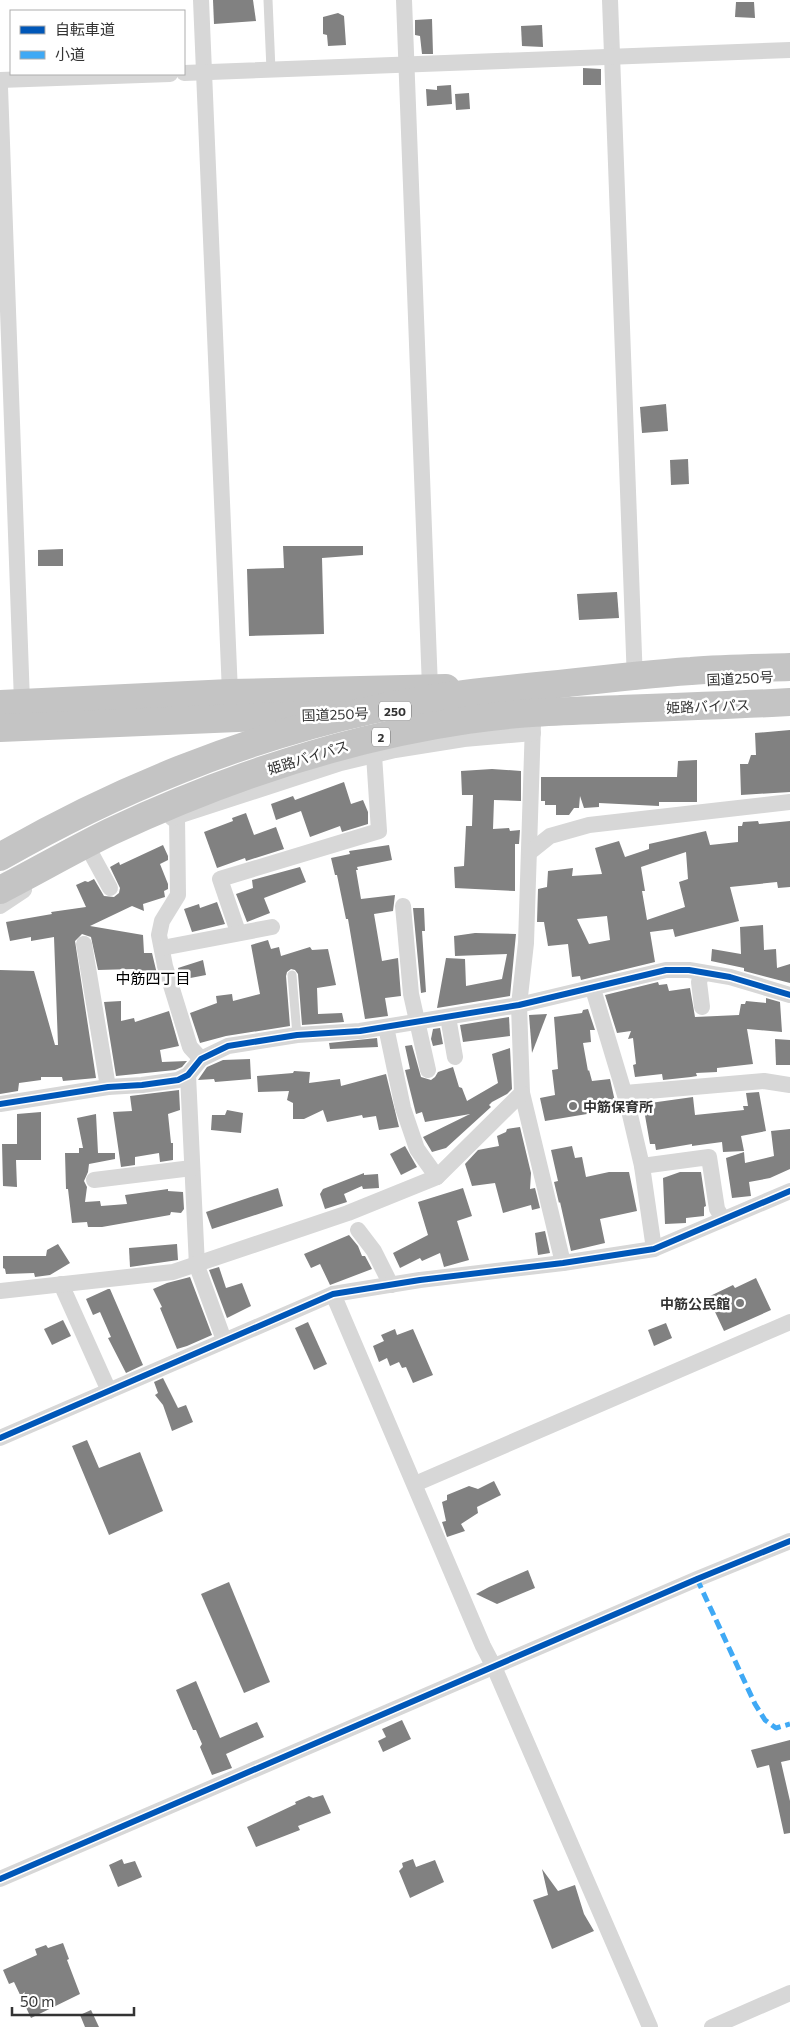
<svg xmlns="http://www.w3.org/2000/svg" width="790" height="2027" font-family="Commissioner,'Noto Sans JP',sans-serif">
  <rect width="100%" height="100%" fill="#fff"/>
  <g fill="#818181" fill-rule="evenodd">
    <polygon points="213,0 253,0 256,21 214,24"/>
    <polygon points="736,2 754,2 755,18 735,17"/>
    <polygon points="338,13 344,16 346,45 328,46 327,35 323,34 323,17"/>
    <polygon points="432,19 433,54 422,54 420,36 415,35 415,20"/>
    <polygon points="542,25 543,47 522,46 521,26"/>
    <polygon points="583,68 601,69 601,85 583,85"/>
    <polygon points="451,85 452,104 427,106 426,89 437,90 437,86"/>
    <polygon points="469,93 470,109 456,110 455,94"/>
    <polygon points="666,404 668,431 642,433 640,407"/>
    <polygon points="688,459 689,484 671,485 670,460"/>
    <polygon points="283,546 363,546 363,555 322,558 324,634 249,636 247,569 284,568"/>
    <polygon points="63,549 63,566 38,566 38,550"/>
    <polygon points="617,592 619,618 579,620 577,594"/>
    <polygon points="790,730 790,792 741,795 740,764 748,764 751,755 756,755 755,733"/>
    <polygon points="697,760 697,802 659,802 659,806 599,803 599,807 584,808 580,796 579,808 574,808 569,815 556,815 556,805 545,805 545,801 541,801 541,777 677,777 678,761"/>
    <polygon points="492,769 521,771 521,801 494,800 493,829 509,828 510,831 520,830 519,844 515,844 515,891 455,888 454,867 464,866 466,826 472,826 473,795 462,795 461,771"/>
    <polygon points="344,782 351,804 363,800 368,812 368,824 342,832 340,826 310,837 301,811 276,820 271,804 293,796 295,800"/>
    <polygon points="246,813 254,835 276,827 284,849 246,861 245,858 217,868 204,832 233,821 232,818"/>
    <path d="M758,821L759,824L790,821V887L778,888L777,882L730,887L739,921L675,937L673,929L650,932L655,962L581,980L580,976L572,977L568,944L548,946L544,922H537L538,889L547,887L548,871L573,868L572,876L602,874L595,848L619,841L625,857L649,849V844L706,831L710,845L738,842V826H742L743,822ZM686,852L688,879L679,882L685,907L647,920L642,891H645L641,867ZM607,916L610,940L589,944L577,919Z"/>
    <polygon points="163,845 168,856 168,860 160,864 168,884 168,889 164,891 165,897 143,904 144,911 132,906 90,926 143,935 144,953 152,953 157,974 136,978 134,969 98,970 91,937 82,934 75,941 96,1078 63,1081 62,1077 41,1077 41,1080 19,1083 18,1091 0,1094 0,970 34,971 55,1045 58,1045 54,937 31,941 31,937 10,941 6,922 52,914 51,912 86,907 76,885 85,881 88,882 94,879 104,896 114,897 119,893 120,888 110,867 119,862 120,865"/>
    <polygon points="389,845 392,860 357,867 358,870 356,870 361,899 395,895 393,911 374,914 382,961 398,958 401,996 385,998 388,1016 365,1019 348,919 346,919 337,875 335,875 331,858 350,854 349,851"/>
    <polygon points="300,867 306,882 264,898 270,913 247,922 236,894 253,888 252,880"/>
    <polygon points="217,902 225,924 192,932 184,909 199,904 200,908"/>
    <polygon points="413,908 424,908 425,931 422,931 426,992 421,993"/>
    <polygon points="763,925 764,950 776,949 777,968 790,964 790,983 744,971 744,968 711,961 712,949 741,954 740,927"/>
    <polygon points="475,933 516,934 510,996 437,1008 446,958 465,959 466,986 502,979 507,954 455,956 454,936"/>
    <polygon points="268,940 271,949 279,947 281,956 310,947 312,950 328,949 336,985 317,988 318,1014 342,1013 344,1022 302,1025 298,974 295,970 291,969 287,972 286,976 290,1026 226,1036 200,1043 185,998 190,1013 217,1003 216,996 232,994 233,1001 260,994 251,945"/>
    <polygon points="203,960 206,975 180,980 178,968"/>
    <polygon points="658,982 659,985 667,984 669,991 690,988 695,1017 739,1015 741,1004 745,1004 746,1001 766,1003 766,998 780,1002 782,1032 747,1029 753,1064 717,1068 717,1072 696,1073 697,1076 691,1077 663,1080 662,1074 635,1077 633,1065 636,1064 633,1038 628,1039 631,1031 617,1033 605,995"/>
    <polygon points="121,1001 121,1021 134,1018 135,1022 169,1011 179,1046 160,1050 162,1062 187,1061 182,1067 175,1070 116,1076 104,1002"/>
    <polygon points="588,1009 595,1030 590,1030 591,1042 583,1043 588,1071 589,1070 592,1081 610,1079 616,1106 587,1111 587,1114 545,1121 540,1098 555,1095 552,1070 558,1069 554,1017 582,1013 583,1010"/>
    <polygon points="547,1014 532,1053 529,1015"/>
    <polygon points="509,1017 510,1036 463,1042 460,1025"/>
    <polygon points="440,1028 443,1044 433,1046 431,1039 433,1029"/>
    <polygon points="377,1038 378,1047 330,1049 329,1043"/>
    <polygon points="775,1039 790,1040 790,1065 776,1065"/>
    <polygon points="412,1045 421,1077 431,1080 435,1077 438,1072 453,1067 459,1087 462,1088 467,1101 498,1083 492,1054 510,1048 512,1089 507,1094 492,1102 489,1105 491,1107 446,1148 432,1152 423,1137 470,1114 425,1122 422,1112 416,1114 405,1070 410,1069 405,1046"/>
    <polygon points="250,1059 251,1079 215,1082 214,1079 198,1080 207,1067 223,1060"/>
    <polygon points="294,1071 310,1072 309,1083 340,1079 341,1086 386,1074 399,1127 379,1130 376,1116 363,1118 362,1115 327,1122 323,1110 304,1119 293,1119 293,1103 287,1100 289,1091 258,1092 257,1076 293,1073"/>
    <polygon points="179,1090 180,1110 168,1114 171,1143 173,1143 173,1160 160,1162 159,1153 135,1157 135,1165 121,1167 113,1112 132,1111 130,1096"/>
    <polygon points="759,1092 766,1131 741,1136 744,1151 723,1152 722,1142 692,1146 692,1144 656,1150 655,1144 650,1144 643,1104 693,1097 695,1115 744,1110 743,1106 748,1106 746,1093"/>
    <polygon points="227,1110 243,1113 241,1133 211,1130 212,1115 225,1115"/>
    <polygon points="41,1112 41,1160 16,1160 17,1187 3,1186 2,1144 17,1144 17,1114"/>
    <polygon points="96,1114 98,1153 115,1153 115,1159 89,1164 88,1172 84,1181 87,1187 85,1202 100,1201 101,1206 127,1204 125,1195 168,1189 168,1191 183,1192 184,1209 181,1213 171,1212 170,1215 102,1227 88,1227 87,1222 72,1223 68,1189 66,1189 65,1153 79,1153 79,1148 83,1148 77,1118"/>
    <polygon points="520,1127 531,1173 530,1189 535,1188 540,1208 532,1210 531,1205 503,1213 495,1183 472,1186 465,1164 478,1150 499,1146 497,1136 506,1132 507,1129"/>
    <polygon points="790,1129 790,1169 770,1178 749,1182 751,1196 732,1198 726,1158 744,1152 745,1163 774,1156 771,1131"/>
    <polygon points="405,1146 417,1167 401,1175 390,1154"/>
    <polygon points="572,1146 575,1158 582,1157 586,1177 609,1172 629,1172 637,1211 600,1219 605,1243 571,1251 560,1202 559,1203 554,1182 558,1181 551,1150"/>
    <polygon points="680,1172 701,1172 706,1206 704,1207 704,1216 686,1218 686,1223 665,1224 663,1178"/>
    <polygon points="364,1173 364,1175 378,1174 379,1188 363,1189 362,1186 344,1194 347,1202 325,1209 320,1194 323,1189"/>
    <polygon points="278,1188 283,1206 212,1229 206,1212"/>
    <polygon points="463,1188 472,1216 457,1221 469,1260 444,1267 440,1253 422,1261 420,1258 400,1268 393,1253 428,1235 418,1202"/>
    <polygon points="545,1231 550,1253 538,1255 535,1233"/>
    <polygon points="349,1235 358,1246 362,1256 365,1256 372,1269 330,1285 320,1264 311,1268 304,1254"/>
    <polygon points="58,1244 70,1263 50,1275 35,1277 34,1273 6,1274 5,1269 3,1268 3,1256 46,1256 47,1250"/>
    <polygon points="177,1244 178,1260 130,1267 129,1248"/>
    <polygon points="219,1267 226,1288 242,1283 251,1306 227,1318 209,1270"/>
    <polygon points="190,1277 212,1335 187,1346 177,1349 160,1308 162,1307 153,1289 167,1283"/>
    <polygon points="756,1278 771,1310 724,1331 708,1297 733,1285 735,1288"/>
    <polygon points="108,1289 110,1289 143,1365 126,1373 108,1338 111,1337 100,1312 93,1315 86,1299"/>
    <polygon points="63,1320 71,1336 52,1345 44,1329"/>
    <polygon points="308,1322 327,1364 314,1370 295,1328"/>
    <polygon points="666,1323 672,1338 654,1346 648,1330"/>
    <polygon points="395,1329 397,1335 413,1329 433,1375 413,1383 406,1367 402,1368 399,1362 390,1366 387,1358 379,1362 373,1346 384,1341 381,1335"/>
    <polygon points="163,1378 178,1408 186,1405 193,1422 172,1431 163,1405 155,1395 158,1393 154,1382"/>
    <polygon points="87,1440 99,1468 140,1452 163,1511 109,1535 72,1446"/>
    <polygon points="494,1481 501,1495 477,1507 478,1513 461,1524 465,1531 447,1537 442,1522 446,1521 442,1502 447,1500 447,1495 469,1486 478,1489"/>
    <polygon points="528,1570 535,1588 497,1604 476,1594 489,1587"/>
    <polygon points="229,1582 270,1682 244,1693 201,1594"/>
    <polygon points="196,1681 220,1738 257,1722 264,1737 226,1754 232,1768 212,1775 200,1747 202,1744 196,1730 193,1730 176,1690"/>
    <polygon points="402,1720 411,1739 383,1752 378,1741 386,1737 382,1729"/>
    <polygon points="790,1740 790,1760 781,1762 790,1801 790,1833 784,1834 769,1765 757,1768 751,1750"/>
    <polygon points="323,1795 331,1813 298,1826 300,1830 256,1847 247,1827 296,1804 295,1802 309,1796 313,1798"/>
    <polygon points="122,1859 124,1864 135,1861 142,1877 118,1887 109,1865"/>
    <polygon points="413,1859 416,1867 435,1860 444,1882 410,1898 399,1871 403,1867 402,1863"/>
    <polygon points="542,1869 558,1891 575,1885 584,1914 594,1931 552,1949 533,1900 548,1895"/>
    <polygon points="63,1943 69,1959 67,1960 80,1994 31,2018 14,1982 9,1984 3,1970 37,1955 35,1949 46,1945 48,1948"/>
    <polygon points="91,2010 99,2027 85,2027 80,2015"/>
  </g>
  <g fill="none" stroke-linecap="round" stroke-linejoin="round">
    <g stroke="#d7d7d7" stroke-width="9">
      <polyline points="268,0 271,70"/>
      <polyline points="292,975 297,1035"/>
    </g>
    <g stroke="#d7d7d7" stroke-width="16">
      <polyline points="201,0 230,693"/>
      <polyline points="404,0 430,688"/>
      <polyline points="610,0 635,682"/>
      <polyline points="184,73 790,50"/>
      <polyline points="0,80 170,74"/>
      <polyline points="0,87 22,702"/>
      <polyline points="533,723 526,943 519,1005 522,1093 563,1263"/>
      <polyline points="177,816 178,895 162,921 159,935 165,966 190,1047 201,1059"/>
      <polyline points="172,818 341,763 395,750 464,739 533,733"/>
      <polyline points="530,852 550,836 589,825 790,802"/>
      <polyline points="92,855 110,888"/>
      <polyline points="0,906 24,890"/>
      <polyline points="403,906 411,994 428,1070"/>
      <polyline points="238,932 220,879 379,831 374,755"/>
      <polyline points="84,944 108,1087"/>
      <polyline points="162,948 272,927"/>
      <polyline points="593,989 627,1102 642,1166 654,1249"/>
      <polyline points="702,1007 699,982 702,973"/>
      <polyline points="448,1017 455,1057"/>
      <polyline points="386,1027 403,1108 417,1149 437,1177"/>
      <polyline points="188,1075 197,1266 224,1340"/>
      <polyline points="625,1093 764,1081 790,1085"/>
      <polyline points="0,1104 108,1087 142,1085 178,1080 188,1075 201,1059 228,1046 297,1035 360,1031 519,1005 666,970 689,970 730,977 790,995"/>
      <polyline points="642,1166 709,1157 717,1209 723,1219"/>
      <polyline points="94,1180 192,1168"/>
      <polyline points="358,1230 374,1251 391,1285"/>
      <polyline points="61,1284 109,1391"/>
      <polyline points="0,1291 173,1272 348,1213 437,1177 522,1093"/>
      <polyline points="333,1294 483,1646 494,1667 650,2027"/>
      <polyline points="0,1438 333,1294 420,1280 563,1263 654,1249 790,1191"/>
      <polyline points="415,1484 790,1322"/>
      <polyline points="0,1879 697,1579 790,1541"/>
      <polyline points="712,2027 790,1993"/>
    </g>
    <g stroke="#c4c4c4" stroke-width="28">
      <polyline points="0,704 230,693 446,688"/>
      <polyline points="0,728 334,714"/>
    </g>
    <g stroke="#c4c4c4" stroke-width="28">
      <path d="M0,857C114,791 242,739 371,710C433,696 496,690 559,684C603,679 647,674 691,671C724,668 757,668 790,667"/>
      <path d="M0,890C37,871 73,850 110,832C223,779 344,738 468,720C519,712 569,711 621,709C677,707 734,705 790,702"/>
    </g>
    <polyline stroke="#3fa9f5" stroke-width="5" stroke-dasharray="10 5" stroke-linecap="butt" points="697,1579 755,1704 765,1720 776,1728 790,1724"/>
    <defs>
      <g id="cycleway">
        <polyline points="0,1104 108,1087 142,1085 178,1080 188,1075 201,1059 228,1046 297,1035 360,1031 519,1005 666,970 689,970 730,977 790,995"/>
        <polyline points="0,1438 333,1294 420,1280 563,1263 654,1249 790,1191"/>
        <polyline points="0,1879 697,1579 790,1541"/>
      </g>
    </defs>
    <use href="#cycleway" stroke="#fff" stroke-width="9"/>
    <use href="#cycleway" stroke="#0057b8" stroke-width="6"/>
  </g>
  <g fill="#7a7a7a" stroke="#fff" stroke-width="2">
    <circle cx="573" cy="1106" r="5"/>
    <circle cx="740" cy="1303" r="5"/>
  </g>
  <g text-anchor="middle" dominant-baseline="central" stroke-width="5" stroke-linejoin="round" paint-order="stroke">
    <g fill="#fff" stroke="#707070" stroke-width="1">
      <rect x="379" y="701.5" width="32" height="19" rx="4"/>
      <rect x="372" y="727.5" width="18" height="19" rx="4"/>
    </g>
    <g font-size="12" font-weight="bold" fill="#333">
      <text x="395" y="711">250</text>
      <text x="381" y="737">2</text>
    </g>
    <g font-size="14" fill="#333" stroke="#fff">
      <text transform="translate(740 678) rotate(-3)">国道250号</text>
      <text transform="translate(708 706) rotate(-2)">姫路バイパス</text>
      <text transform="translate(335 714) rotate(-2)">国道250号</text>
      <text transform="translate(308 757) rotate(-17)">姫路バイパス</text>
    </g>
    <g font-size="14" font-weight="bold" fill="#333" stroke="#fff" text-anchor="start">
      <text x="583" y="1106">中筋保育所</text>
      <text x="730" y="1303" text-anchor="end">中筋公民館</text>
    </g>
    <g font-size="15" fill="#000" stroke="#fff">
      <text x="153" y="978">中筋四丁目</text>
    </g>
  </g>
  <rect x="10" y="10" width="175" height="65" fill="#ffffff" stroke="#adadad"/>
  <rect x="20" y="26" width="25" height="8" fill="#0057b8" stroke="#adadad"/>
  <text x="55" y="35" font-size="15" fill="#333333">自転車道</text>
  <rect x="20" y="51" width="25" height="8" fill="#3fa9f5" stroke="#adadad"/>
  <text x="55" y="60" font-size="15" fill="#333333">小道</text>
  <path d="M12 2007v8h122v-8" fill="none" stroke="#333333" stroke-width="2.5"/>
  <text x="20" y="2007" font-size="15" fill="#333333" stroke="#ffffff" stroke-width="4" paint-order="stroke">50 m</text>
</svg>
